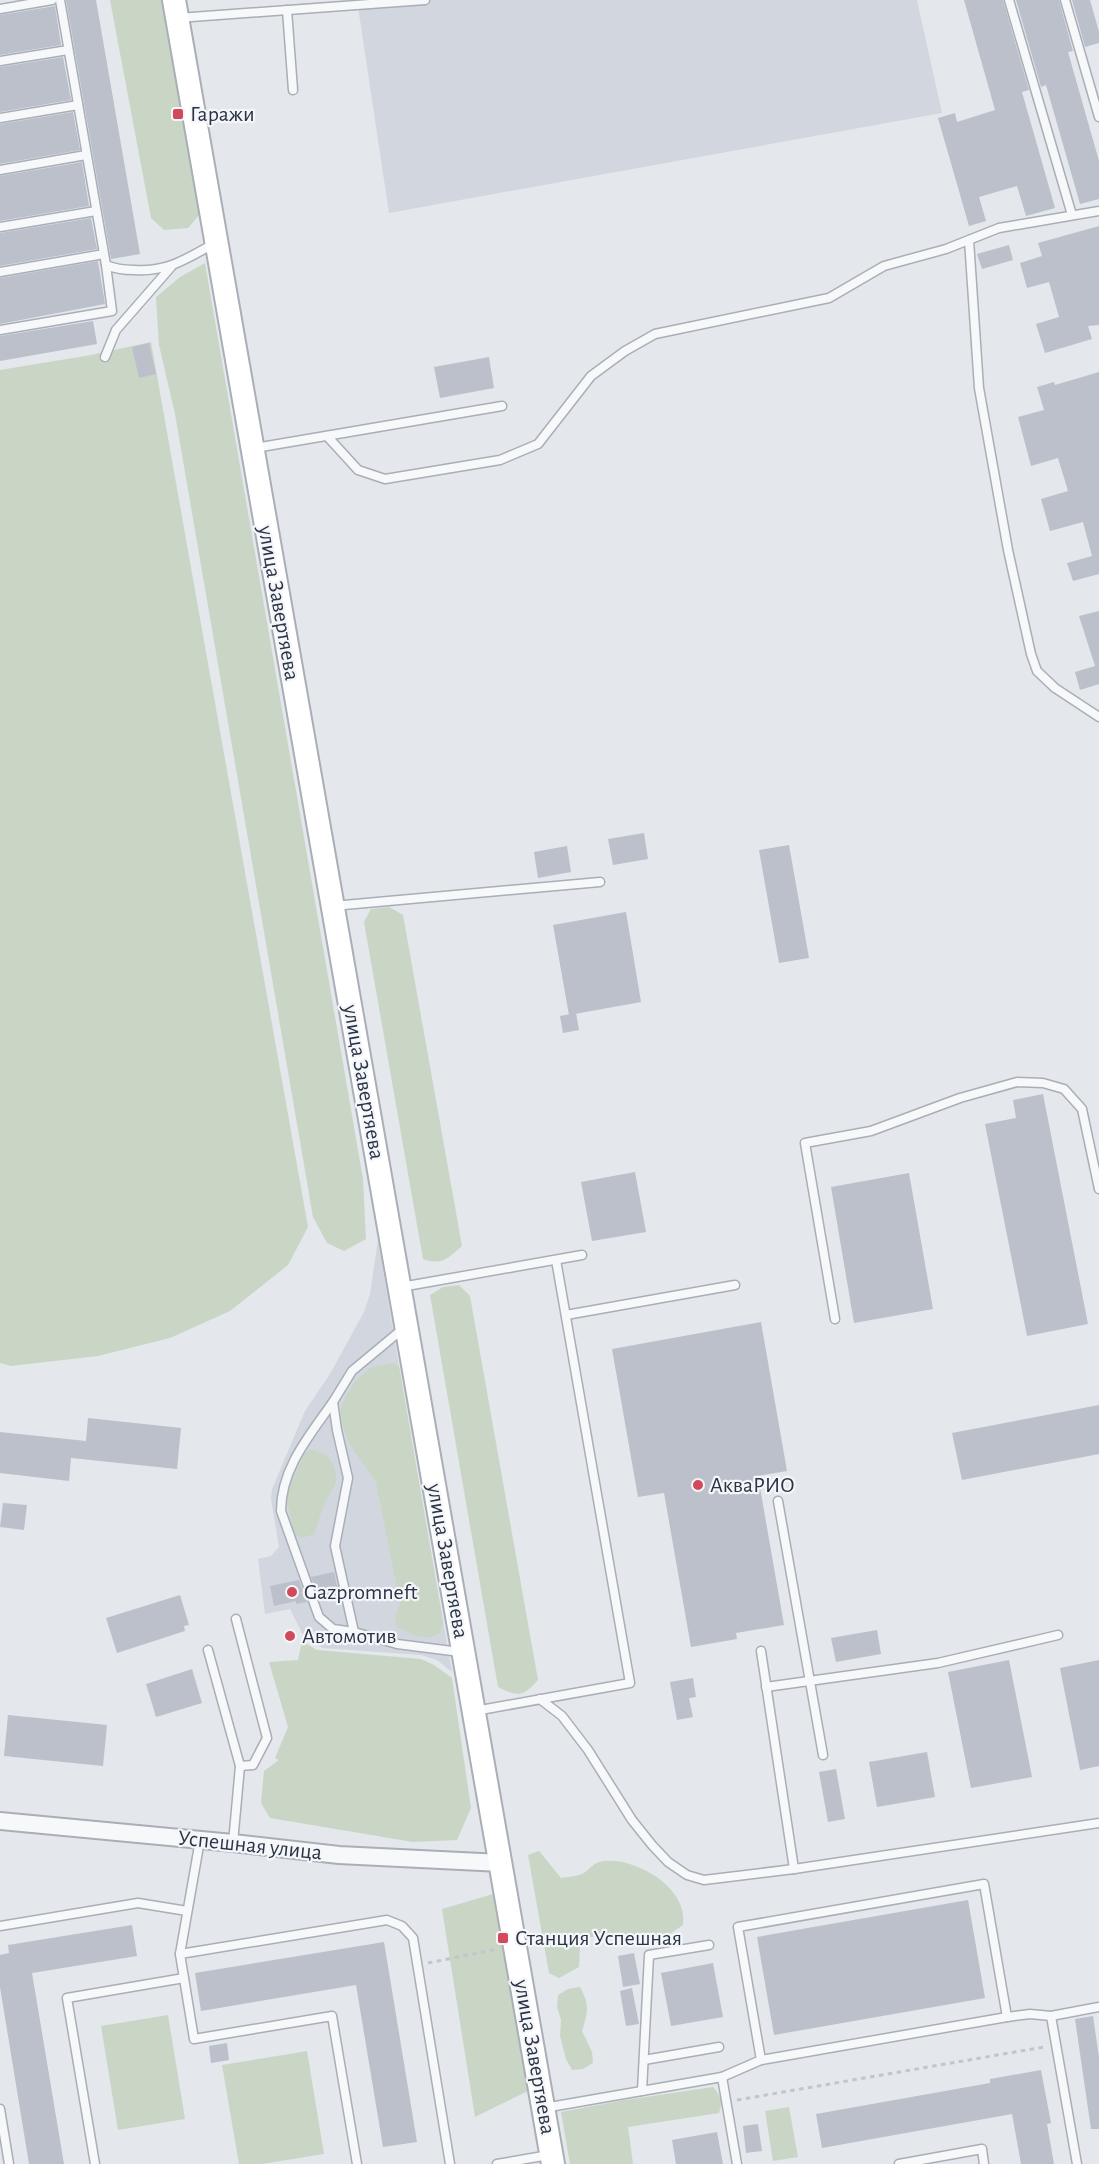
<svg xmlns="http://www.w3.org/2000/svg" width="1099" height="2164" font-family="'Alegreya Sans',sans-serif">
  <rect width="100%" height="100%" fill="#e4e7ec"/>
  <g fill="#d2d6de">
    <polygon points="357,0 917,0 942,113 389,213"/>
    <polygon points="378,1240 399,1366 452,1672 437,1660 421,1655 323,1648 304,1637 290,1609 265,1614 258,1559 271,1556 279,1547 271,1499 272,1489 305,1411 330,1374 364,1312 370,1294"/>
  </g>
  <g fill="#c9d6c5">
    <polygon points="110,0 161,0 201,213 188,228 164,230 151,218"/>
    <polygon points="205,263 363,1179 366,1239 344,1251 327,1243 313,1217 175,414 159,345 156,297 180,277"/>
    <polygon points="151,342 308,1227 288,1265 230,1311 170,1338 98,1356 11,1366 0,1363 0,370 91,355"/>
    <path d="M389,907L403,915L462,1246C448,1258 442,1266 423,1259L364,922L371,909Z"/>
    <path d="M459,1285L470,1296L538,1680C523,1697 518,1697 498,1687L430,1295L443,1287Z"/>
    <path d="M393,1363L399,1366L443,1623L440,1633C426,1642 411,1635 397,1627L395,1618L400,1603L376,1482L350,1445L340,1418L342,1405L346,1396L356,1380L370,1368Z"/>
    <path d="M310,1450C326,1451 337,1463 336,1480C335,1487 332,1491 328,1497C322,1508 318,1522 314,1534L302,1538L296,1535L293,1529L286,1497L304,1454Z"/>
    <polygon points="302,1641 317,1650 421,1659 434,1665 452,1678 471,1808 457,1840 413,1842 270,1818 261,1803 264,1771 279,1760 275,1758 288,1727 269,1662 298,1660"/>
    <path d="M539,1851L561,1878C568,1877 578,1876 584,1873C591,1868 593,1863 603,1861C636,1857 689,1888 683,1925L664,1938L654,1943L631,1941L620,1937H587L580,1946L579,1967L559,1978L549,1973L528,1855Z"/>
    <polygon points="493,1894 530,2090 475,2117 442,1909"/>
    <path d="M580,1987C590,2006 588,2011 582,2031L592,2052L593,2063L583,2069L572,2070L566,2059L560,2036L561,2020L557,2007L558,1995L568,1989Z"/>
    <polygon points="168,2015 185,2119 118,2130 101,2026"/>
    <polygon points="307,2051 324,2154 262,2164 239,2164 222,2065"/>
    <path d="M713,2087C721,2096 723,2102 719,2113L628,2127L633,2164H570L561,2112L625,2100Z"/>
    <polygon points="789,2107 798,2157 773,2161 765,2111"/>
  </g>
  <g fill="#bbc0ca">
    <polygon points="66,0 96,0 140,254 111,259"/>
    <polygon points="964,0 1003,0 1029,90 1022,92 1055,208 1026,216 1017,186 979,197 986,221 969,226 938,118 955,113 957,122 995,110"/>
    <polygon points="1016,0 1059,0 1073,51 1068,52 1099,161 1099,199 1080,204 1046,85 1041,87"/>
    <polygon points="1072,0 1090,0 1099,32 1099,43 1085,47"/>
    <polygon points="55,6 61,45 0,55 0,15"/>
    <polygon points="63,57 71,100 0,112 0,67"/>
    <polygon points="73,112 80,150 0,164 0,124"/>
    <polygon points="82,162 89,206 0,221 0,176"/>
    <polygon points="91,218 97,249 0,266 0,233"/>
    <polygon points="1099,226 1099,325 1088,326 1092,339 1045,353 1036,324 1059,317 1049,282 1027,288 1020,263 1042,256 1038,243"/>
    <polygon points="1009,245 1013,260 982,269 977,254"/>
    <polygon points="98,261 105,304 0,324 0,278"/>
    <polygon points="93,321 97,344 0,361 0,336"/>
    <polygon points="149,343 156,374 139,378 132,347"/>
    <polygon points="489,357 494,388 440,398 434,367"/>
    <polygon points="1099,372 1099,574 1073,581 1067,563 1092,556 1083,522 1050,531 1041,499 1068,491 1058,458 1031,466 1018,417 1044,410 1037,387 1054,382 1055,385"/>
    <polygon points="1099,611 1099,684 1080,690 1075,672 1095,666 1079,616"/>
    <polygon points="644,833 648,859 613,865 608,839"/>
    <polygon points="789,845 809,958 779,963 759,850"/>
    <polygon points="567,846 571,872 538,878 534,852"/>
    <polygon points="626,912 641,1002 569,1015 553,925"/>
    <polygon points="576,1013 579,1030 563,1033 560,1016"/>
    <polygon points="1043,1094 1088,1324 1027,1336 985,1124 1016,1118 1013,1100"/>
    <polygon points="635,1172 646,1232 592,1241 581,1182"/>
    <polygon points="909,1173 933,1309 854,1323 831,1187"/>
    <polygon points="761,1322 787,1471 758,1476 784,1625 736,1633 737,1639 691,1647 664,1493 638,1497 612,1349"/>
    <polygon points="1099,1405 1099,1454 962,1480 952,1433"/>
    <polygon points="88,1418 181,1428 177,1469 71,1458 69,1481 0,1473 0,1432 86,1441"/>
    <polygon points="3,1503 27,1505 24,1530 0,1527"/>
    <polygon points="334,1572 339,1595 319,1599 311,1577"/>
    <polygon points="299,1580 307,1602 296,1604 296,1601 274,1606 270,1586"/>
    <polygon points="180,1595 189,1625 184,1626 185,1631 117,1653 106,1618"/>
    <polygon points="877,1630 881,1654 836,1662 831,1638"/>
    <polygon points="1009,1660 1032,1777 971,1788 948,1672"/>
    <polygon points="1099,1660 1099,1766 1080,1770 1060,1668"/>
    <polygon points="192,1669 202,1703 156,1717 146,1684"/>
    <polygon points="693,1678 696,1697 689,1698 693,1717 677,1720 670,1682"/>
    <polygon points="8,1715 107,1725 103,1766 4,1756"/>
    <polygon points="927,1752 935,1797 877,1807 869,1762"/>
    <polygon points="836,1769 845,1819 828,1822 819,1772"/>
    <polygon points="968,1900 985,1998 774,2035 757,1937"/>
    <polygon points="132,1925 137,1956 32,1973 64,2164 29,2164 0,1987 0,1955 9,1953 8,1945"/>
    <polygon points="384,1942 417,2142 383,2147 356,1985 201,2011 195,1973"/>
    <polygon points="634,1953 640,1984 623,1987 618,1956"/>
    <polygon points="713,1963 723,2017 671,2026 661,1973"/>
    <polygon points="632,1988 639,2024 626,2026 620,1991"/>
    <polygon points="1093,2016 1099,2057 1099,2129 1091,2129 1075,2019"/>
    <polygon points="227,2043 229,2060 211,2063 209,2046"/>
    <polygon points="1041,2070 1051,2123 1047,2124 1054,2164 1021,2164 1012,2114 822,2148 816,2114 990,2083 990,2079"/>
    <polygon points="758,2124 762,2151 746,2153 743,2126"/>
    <polygon points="717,2132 723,2164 676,2164 672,2140"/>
  </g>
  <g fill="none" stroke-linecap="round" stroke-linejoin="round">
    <defs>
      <g id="service">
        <path d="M60,0L106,265C115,269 123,270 134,270C168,272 186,259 215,243"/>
        <polyline points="1009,0 1072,215"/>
        <polyline points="1065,0 1099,117"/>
        <polyline points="0,9 52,0"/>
        <polyline points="287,10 293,90"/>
        <polyline points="178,18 425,0"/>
        <polyline points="0,61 68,50"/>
        <polyline points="0,118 78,105"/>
        <polyline points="0,170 86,155"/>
        <polyline points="0,227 96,211"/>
        <polyline points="969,240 979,388 1008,550 1031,654 1037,671 1055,688 1099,717"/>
        <polyline points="0,272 104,254"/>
        <polyline points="0,330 112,311 106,265"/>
        <polyline points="105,357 116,330 171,267"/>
        <polyline points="327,436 358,470 385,479 500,460 538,444 591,376 625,351 655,334 829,298 884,266 946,249 999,228 1099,211"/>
        <polyline points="255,448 502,406"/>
        <polyline points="333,906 600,882"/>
        <polyline points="401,1287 582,1255"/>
        <polyline points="566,1315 735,1285"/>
        <polyline points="835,1319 805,1143 871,1131 960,1098 1017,1082 1043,1083 1064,1089 1082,1109 1099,1189"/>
        <polyline points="405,1327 352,1371 333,1402 337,1430 348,1478 335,1546 354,1632 397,1644 460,1652"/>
        <path d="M333,1402C310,1435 281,1468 281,1511L319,1617L333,1629L354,1632"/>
        <polyline points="778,1501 823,1755"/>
        <polyline points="236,1619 267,1738 253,1765 240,1766"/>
        <polyline points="208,1650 240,1766 233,1843"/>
        <polyline points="761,1651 794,1869"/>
        <polyline points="766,1687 938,1663 1058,1635"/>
        <polyline points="540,1699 562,1716 588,1750 632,1820 652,1845 668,1862 687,1875 704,1880 794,1869 1099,1823"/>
        <polyline points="475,1711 630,1683 556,1260"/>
        <polyline points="0,1926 138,1903 187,1911"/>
        <polyline points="180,1954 200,1840"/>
        <polyline points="1051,2016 1099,2007"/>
        <polyline points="644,2060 719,2047"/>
        <polyline points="761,2060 738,1927 984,1884 1007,2017"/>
        <polyline points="722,2077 761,2060 1007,2017 1030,2014 1051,2016 1077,2164"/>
        <polyline points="642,2091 649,1955 709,1945"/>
        <polyline points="544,2108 722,2077 737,2164"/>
        <polyline points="0,2109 9,2164"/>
        <polyline points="95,2164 67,1998 184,1978"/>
        <polyline points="357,2164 332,2016 194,2039 180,1954 387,1920 402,1926 413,1938 450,2164"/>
        <polyline points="497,2164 549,2155"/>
        <polyline points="899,2164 982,2149 984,2164"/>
      </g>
      <polyline id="minor" points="0,1821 233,1843 339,1855 501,1863"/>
      <polyline id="secondary" points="174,0 553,2164"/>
    </defs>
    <use href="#service" stroke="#a9aeb7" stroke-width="11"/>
    <use href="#minor" stroke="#a9aeb7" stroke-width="20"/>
    <use href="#secondary" stroke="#a9aeb7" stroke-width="26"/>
    <g stroke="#c2c5cb" stroke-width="3" stroke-dasharray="4.5 4.5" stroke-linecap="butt">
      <polyline points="428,1963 498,1949"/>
      <polyline points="737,2100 1044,2047"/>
    </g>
    <use href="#service" stroke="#f7f8fa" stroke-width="8"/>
    <use href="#minor" stroke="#f7f8fa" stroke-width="16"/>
    <use href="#secondary" stroke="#fff" stroke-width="22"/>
  </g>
  <g fill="#d1495b" stroke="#f4f6f9" stroke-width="2">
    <rect x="172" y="108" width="12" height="12" rx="3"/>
    <circle cx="698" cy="1485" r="6"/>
    <circle cx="292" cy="1592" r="6"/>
    <circle cx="290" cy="1636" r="6"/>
    <rect x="497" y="1932" width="12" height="12" rx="3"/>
  </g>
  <g text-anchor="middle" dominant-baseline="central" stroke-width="4.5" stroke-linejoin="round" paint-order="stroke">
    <g font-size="22" fill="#2b3445" stroke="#f4f6f9" text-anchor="start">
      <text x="190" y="114">Гаражи</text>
      <text x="710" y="1485">АкваРИО</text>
      <text x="304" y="1592">Gazpromneft</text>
      <text x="302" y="1636">Автомотив</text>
      <text x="515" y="1938">Станция Успешная</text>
    </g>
    <g font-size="22" fill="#2b3445" stroke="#f4f6f9">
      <text transform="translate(279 603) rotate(80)">улица Завертяева</text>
      <text transform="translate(364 1082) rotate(80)">улица Завертяева</text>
      <text transform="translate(448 1561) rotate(80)">улица Завертяева</text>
      <text transform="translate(250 1845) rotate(6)">Успешная улица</text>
      <text transform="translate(535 2057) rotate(80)">улица Завертяева</text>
    </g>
  </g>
</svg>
